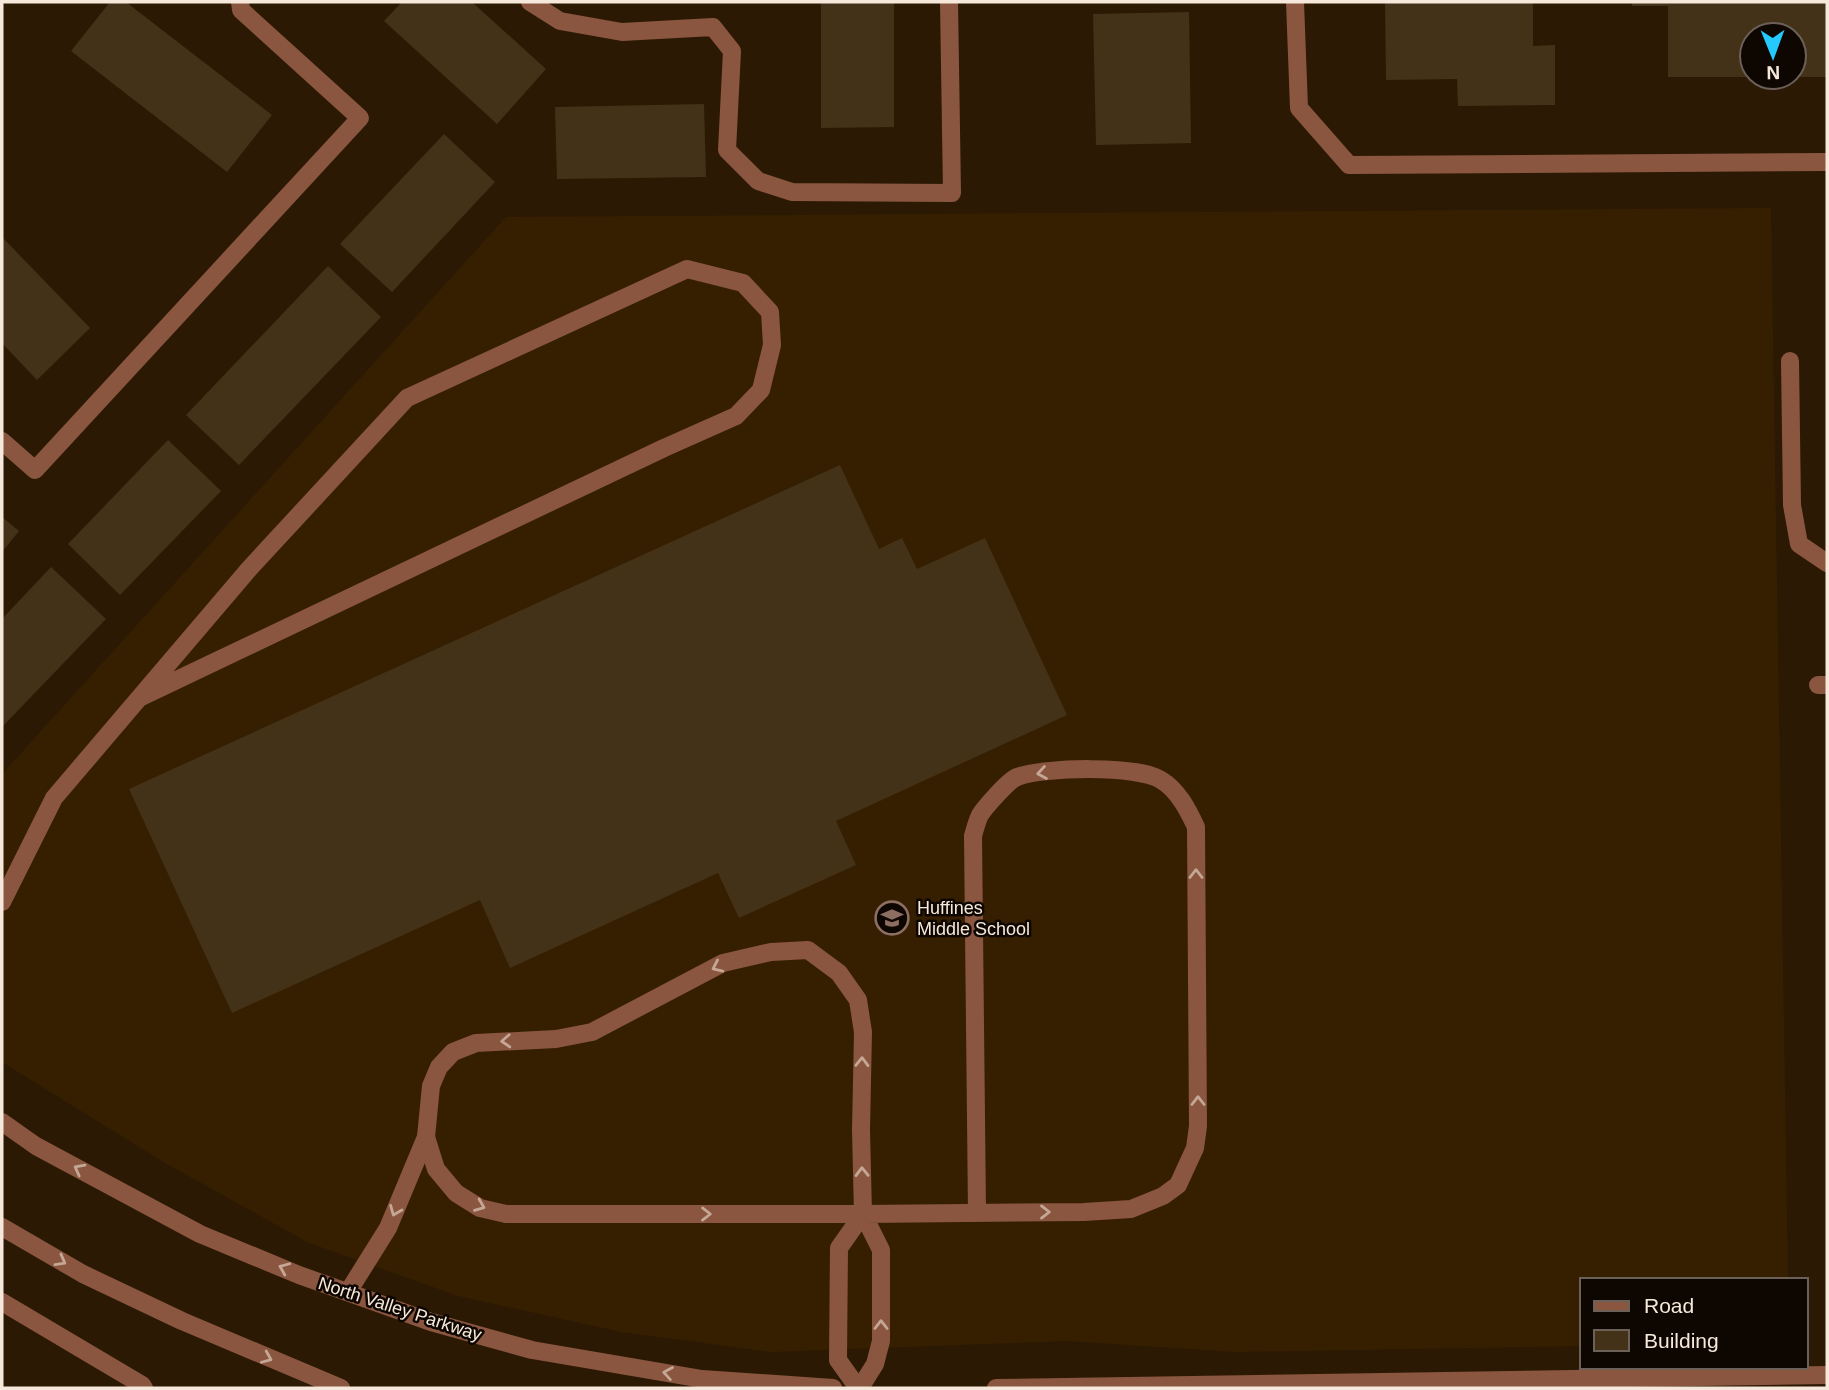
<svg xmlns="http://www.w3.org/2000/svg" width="1829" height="1390" font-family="Arial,sans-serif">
  <rect width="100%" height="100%" fill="#2c1903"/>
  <polygon fill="#361f01" points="1771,208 1788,1280 1582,1280 1582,1346 1235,1352 1067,1341 772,1352 621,1332 458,1296 309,1243 165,1163 2,1062 2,774 506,217"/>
  <g fill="#433218">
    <polygon points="110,2 126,2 272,115 227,172 71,51"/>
    <polygon points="402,2 472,2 546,69 497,124 384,21"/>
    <polygon points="821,2 894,2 894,127 821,128"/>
    <polygon points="1385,2 1533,2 1533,46 1555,45 1555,105 1458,106 1457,79 1386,80"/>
    <polygon points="1632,2 1827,2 1827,77 1794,77 1794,35 1752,35 1752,77 1668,77 1668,6 1632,6"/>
    <polygon points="1189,12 1191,143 1096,145 1093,14"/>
    <polygon points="704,104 706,177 557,179 555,107"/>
    <polygon points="444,134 495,182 392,292 340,244"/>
    <polygon points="2,237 90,328 37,380 2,343"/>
    <polygon points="328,266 381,317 239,465 186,415"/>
    <polygon points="168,440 221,491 120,595 68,544"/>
    <polygon points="840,465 879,549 902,538 917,569 985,538 1067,715 836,821 856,865 739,918 718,873 510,968 480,900 232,1013 129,789"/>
    <polygon points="2,517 19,531 2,552"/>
    <polygon points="51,567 106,619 2,727 2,619"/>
  </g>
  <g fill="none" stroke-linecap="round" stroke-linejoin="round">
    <g stroke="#8a5640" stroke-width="18">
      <polyline points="530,2 560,21 622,32 713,27 732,51 727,150 758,181 792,192 952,193 949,2"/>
      <polyline points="1295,2 1299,108 1349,165 1827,162"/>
      <polyline points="1790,361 1792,505 1799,544 1827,563"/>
      <polyline points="2,441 35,470 360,118 241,10 240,2"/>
      <polyline points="1818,685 1827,685"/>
      <polyline points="2,902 54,798 249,569 407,398 687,269 743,283 770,312 772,345 761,390 736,416 664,448 141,697"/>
      <polyline points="2,1122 36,1146 200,1234 299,1275 431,1322 532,1350 702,1379 833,1388"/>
      <polyline points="426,1137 436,1169 456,1193 480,1208 506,1214 863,1214"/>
      <polyline points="2,1227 83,1274 182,1321 341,1388"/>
      <polyline points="348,1292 388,1228 426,1137 431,1086 439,1067 453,1052 476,1043 556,1039 592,1032 723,963 771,952 808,950 839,973 858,1000 863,1032 861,1130 863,1214 839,1248 838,1360 858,1388"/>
      <polyline points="2,1302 142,1385 144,1388"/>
      <path d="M860,1388L875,1364L881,1341V1250L863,1214L1084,1212L1131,1209L1163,1196L1178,1185L1195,1148L1198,1126L1196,827C1188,810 1178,790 1161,780C1138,765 1043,767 1017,777C1009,780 985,807 980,815C977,821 975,829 973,836L977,1212"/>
      <polyline points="996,1388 1827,1375"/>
    </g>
  </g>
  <defs><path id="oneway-chevron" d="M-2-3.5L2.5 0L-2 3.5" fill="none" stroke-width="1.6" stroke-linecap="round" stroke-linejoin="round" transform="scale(1.75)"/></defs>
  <g stroke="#c5a795">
    <use href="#oneway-chevron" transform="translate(1042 773) rotate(171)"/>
    <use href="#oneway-chevron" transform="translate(1196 874) rotate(-90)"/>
    <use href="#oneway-chevron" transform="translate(717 967) rotate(155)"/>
    <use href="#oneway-chevron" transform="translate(506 1041) rotate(177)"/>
    <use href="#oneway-chevron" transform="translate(862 1062) rotate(-89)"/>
    <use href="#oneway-chevron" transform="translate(1198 1101) rotate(-90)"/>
    <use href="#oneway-chevron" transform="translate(79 1169) rotate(-152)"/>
    <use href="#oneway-chevron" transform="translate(862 1172) rotate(-91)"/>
    <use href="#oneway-chevron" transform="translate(480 1206) rotate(22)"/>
    <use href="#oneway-chevron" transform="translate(395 1211) rotate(112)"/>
    <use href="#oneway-chevron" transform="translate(1045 1212)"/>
    <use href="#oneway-chevron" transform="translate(706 1214)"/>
    <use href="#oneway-chevron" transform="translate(61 1261) rotate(29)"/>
    <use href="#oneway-chevron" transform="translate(284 1268) rotate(-157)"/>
    <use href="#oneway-chevron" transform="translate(881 1325) rotate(-90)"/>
    <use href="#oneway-chevron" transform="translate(267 1358) rotate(23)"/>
    <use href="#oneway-chevron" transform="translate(668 1373) rotate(-170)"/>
  </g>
  <defs>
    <symbol id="school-ring" viewBox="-11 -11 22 22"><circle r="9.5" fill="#0e0601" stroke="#8d6e63" stroke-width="1.5"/><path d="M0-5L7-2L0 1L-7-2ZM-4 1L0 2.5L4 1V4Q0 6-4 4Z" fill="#8d6e63"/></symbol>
  </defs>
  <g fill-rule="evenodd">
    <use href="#school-ring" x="873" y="899" width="38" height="38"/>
  </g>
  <g text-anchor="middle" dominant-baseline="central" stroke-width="5" stroke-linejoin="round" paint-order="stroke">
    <g font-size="18" fill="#f6e9db" stroke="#0e0601" text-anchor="start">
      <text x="917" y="908">Huffines<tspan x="917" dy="21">Middle School</tspan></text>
    </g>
    <g font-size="18" fill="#f6e9db" stroke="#0e0601">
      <text transform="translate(400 1309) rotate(18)">North Valley Parkway</text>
    </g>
  </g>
  <rect width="1829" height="1390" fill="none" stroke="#f6e9db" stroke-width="7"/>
  <rect x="1580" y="1278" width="228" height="91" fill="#0e0601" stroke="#6b6158" stroke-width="2"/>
  <rect x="1594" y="1301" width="35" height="10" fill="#8a5640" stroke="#6b6158" stroke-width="2"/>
  <text x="1644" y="1313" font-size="21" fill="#f6e9db">Road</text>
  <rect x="1594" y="1330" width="35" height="21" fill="#433218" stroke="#6b6158" stroke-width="2"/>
  <text x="1644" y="1348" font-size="21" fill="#f6e9db">Building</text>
  <g transform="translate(1773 56) rotate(179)"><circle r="33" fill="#0e0601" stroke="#6b6158" stroke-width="2"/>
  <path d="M0-5L12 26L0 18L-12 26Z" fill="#24c9fe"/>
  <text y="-10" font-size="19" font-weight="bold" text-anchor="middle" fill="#f6e9db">N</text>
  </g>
</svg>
